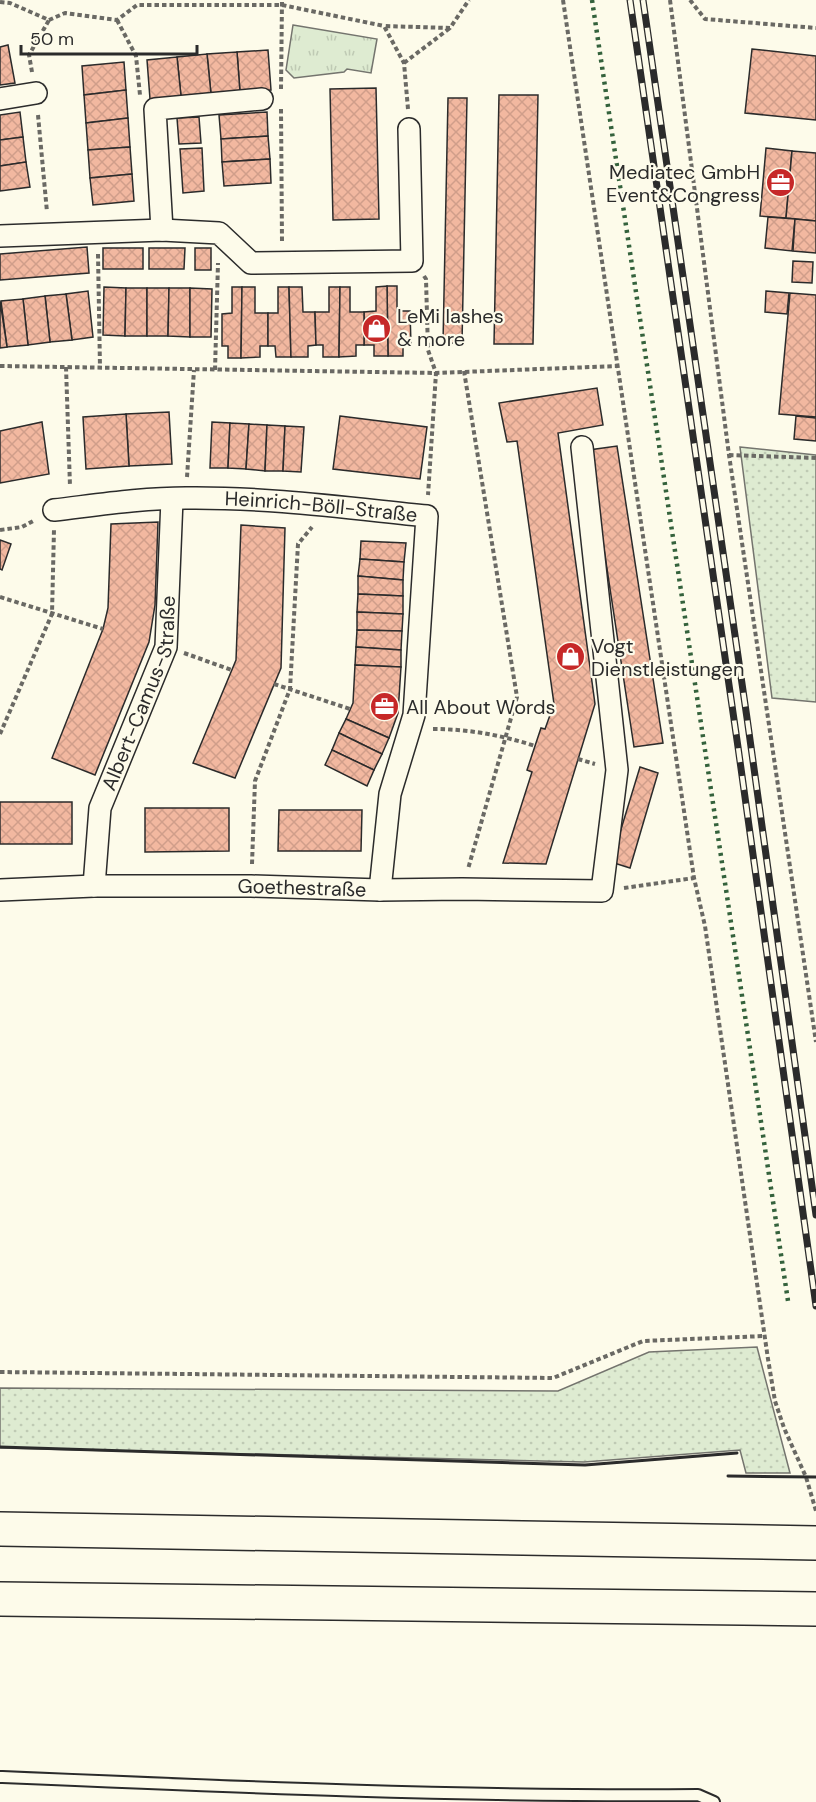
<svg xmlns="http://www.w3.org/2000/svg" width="816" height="1802" font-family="'DM Sans',sans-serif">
  <defs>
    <pattern id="grass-dots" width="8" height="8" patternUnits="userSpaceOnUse" patternTransform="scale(1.5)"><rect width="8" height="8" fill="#deebd1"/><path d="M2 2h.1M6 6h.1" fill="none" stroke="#bfcab4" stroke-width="1.8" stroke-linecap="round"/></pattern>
    <pattern id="park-tufts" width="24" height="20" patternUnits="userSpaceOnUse" patternTransform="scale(1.5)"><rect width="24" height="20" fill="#deebd1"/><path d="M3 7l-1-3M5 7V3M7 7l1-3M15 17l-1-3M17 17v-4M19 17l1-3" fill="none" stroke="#bfcab4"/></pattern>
    <pattern id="building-cross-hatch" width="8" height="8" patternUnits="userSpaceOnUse" patternTransform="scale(1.5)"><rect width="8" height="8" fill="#f2b8a0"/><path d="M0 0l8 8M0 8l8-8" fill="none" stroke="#d09e8a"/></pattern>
  </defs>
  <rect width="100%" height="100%" fill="#fdfbea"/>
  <g fill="url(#grass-dots)" stroke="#74746e" stroke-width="1.5">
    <polygon points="740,447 816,455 816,702 772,698"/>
    <polygon points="757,1347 790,1473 746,1473 740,1450 584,1462 0,1448 0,1388 558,1391 649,1352"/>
  </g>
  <polygon fill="url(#park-tufts)" stroke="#74746e" stroke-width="1.5" points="293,25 377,39 371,73 347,69 344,72 294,78 286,70"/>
  <g fill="url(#building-cross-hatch)" stroke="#2b2b2b" stroke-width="1.5">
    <polygon points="8,45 15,83 0,85 0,47"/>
    <polygon points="752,49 816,56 816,120 745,113"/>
    <polygon points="268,50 271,90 240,92 237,52"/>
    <polygon points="237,52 240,92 211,94 207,54"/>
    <polygon points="207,54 211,94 181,96 177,57"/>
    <polygon points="177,57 181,96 150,99 147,60"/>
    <polygon points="124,62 126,90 84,95 82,66"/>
    <polygon points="376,88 379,219 333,220 330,89"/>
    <polygon points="126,90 128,118 86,123 84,95"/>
    <polygon points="499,95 538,95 533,344 494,344"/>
    <polygon points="448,98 467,98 462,343 443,343"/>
    <polygon points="20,112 23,137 0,140 0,115"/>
    <polygon points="267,112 268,136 221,139 219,115"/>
    <polygon points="199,117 201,143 179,144 177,118"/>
    <polygon points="128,118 130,147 88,150 86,123"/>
    <polygon points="268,136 270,159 222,162 221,139"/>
    <polygon points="23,137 26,162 0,166 0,140"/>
    <polygon points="130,147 132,174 90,178 88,150"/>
    <polygon points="202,148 204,191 183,193 180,149"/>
    <polygon points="766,148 792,151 786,218 760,216"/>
    <polygon points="792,151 816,153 816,221 786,218"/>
    <polygon points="270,159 271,183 224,186 222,162"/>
    <polygon points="26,162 30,187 0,191 0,166"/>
    <polygon points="132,174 134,201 93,205 90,178"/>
    <polygon points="768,217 795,219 792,251 765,248"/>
    <polygon points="795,219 816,221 816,253 793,251"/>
    <polygon points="87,247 89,273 0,280 0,254"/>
    <rect x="103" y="248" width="40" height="21"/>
    <polygon points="149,248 185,248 184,269 149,269"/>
    <rect x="195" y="248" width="16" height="22"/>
    <polygon points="793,261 813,262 812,283 792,282"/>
    <polygon points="387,286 397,286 397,311 410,311 411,345 403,345 403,356 388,356"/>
    <polygon points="387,286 388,356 374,356 374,345 364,345 364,312 376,311 376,287"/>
    <polygon points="104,287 126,288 125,336 103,335"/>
    <polygon points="232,287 242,287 241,358 228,358 228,346 222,346 222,314 232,313"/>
    <polygon points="242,287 255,287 255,313 268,313 268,346 260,346 260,357 241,358"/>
    <polygon points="278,287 289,287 291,357 276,357 275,346 268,346 268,313 278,313"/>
    <polygon points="289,287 302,287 303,312 315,312 316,345 308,346 308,357 291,357"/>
    <polygon points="329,287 340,287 339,357 323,357 323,345 316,345 315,312 329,312"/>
    <polygon points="340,287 350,287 350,312 364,312 364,345 356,345 356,356 339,357"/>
    <polygon points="126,288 147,288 147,336 125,336"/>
    <polygon points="147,288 169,288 168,336 147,336"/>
    <polygon points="169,288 190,288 190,337 168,336"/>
    <polygon points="190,288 212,289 211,337 190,337"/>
    <polygon points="88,291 93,337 72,340 66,294"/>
    <polygon points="766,291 789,293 787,314 765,312"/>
    <polygon points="790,293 816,295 816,417 779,414"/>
    <polygon points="66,294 72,340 50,342 45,296"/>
    <polygon points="45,296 50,342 28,345 23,299"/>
    <polygon points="23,299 28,345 7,347 1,301"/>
    <polygon points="0,301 7,347 0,348"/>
    <polygon points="597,388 603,425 558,433 595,704 546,864 503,863 532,772 527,770 541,728 545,729 554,704 517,441 507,442 499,403"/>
    <polygon points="169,412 172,464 129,466 126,414"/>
    <polygon points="126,414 129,466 86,469 83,417"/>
    <polygon points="340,416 427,427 420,479 333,469"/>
    <polygon points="796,416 816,418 816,441 794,439"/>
    <polygon points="42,422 49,474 0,483 0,431"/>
    <polygon points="212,422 230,423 228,468 210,468"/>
    <polygon points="230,423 249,424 246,469 228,468"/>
    <polygon points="249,424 267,425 265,471 246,469"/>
    <polygon points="267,425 285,426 283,471 265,471"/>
    <polygon points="285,426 304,427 301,472 283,471"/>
    <polygon points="617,446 663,743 634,747 589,450"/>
    <polygon points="158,522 155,605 149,642 95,775 52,758 103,629 108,608 111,524"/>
    <polygon points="241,525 285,528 281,668 235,778 193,763 236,660"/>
    <polygon points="0,540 11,544 2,570 0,569"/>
    <polygon points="361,541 406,543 404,562 360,559"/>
    <polygon points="360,559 404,562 403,580 358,576"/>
    <polygon points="358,576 403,580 403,596 358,594"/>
    <polygon points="358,594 403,596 403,614 357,612"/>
    <polygon points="357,612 403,614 402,631 357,630"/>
    <polygon points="357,630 402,631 401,650 356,647"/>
    <polygon points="356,647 401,650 401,667 355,665"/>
    <polygon points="355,665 401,667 398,713 389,738 346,719 353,703"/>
    <polygon points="346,719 389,738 382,754 339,733"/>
    <polygon points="339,733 382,754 374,770 332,750"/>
    <polygon points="332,750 374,770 367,786 325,765"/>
    <polygon points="640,767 658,773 630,868 611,862"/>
    <rect x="0" y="802" width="72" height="42"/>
    <polygon points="145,808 229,808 229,851 145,852"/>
    <polygon points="279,810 362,810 361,851 278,851"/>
  </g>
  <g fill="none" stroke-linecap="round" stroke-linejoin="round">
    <defs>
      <path id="lane" d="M0,1777C233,1787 465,1797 698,1795L714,1802"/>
      <g id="street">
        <polyline points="0,99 36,93"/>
        <polyline points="162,230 155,109 262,99"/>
        <polyline points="0,236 162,230 219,233 251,263 412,261 409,129"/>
        <path id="s1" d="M54,510C97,505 142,498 186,498C266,497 347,508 427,516L414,715L390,794L380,890"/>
        <path id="s2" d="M94,886L100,808L166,647L172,499"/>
        <path id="s3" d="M0,890L94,886H251L380,890L462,889L602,891L617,770L582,447"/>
      </g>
      <g id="highway">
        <polyline points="0,1529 816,1543"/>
        <polyline points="0,1599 816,1609"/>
      </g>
    </defs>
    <use href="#lane" stroke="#2b2b2b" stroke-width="14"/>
    <use href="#street" stroke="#2b2b2b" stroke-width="24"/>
    <use href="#highway" stroke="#2b2b2b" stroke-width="36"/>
    <g stroke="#6a6964" stroke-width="4" stroke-dasharray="4.5 3" stroke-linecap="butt">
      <polyline points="563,0 694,878 705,926 768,1359 775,1401 784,1428 806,1477 816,1511"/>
      <polyline points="670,0 729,455 816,1042"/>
      <polyline points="690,0 705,19 816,28"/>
      <polyline points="0,2 10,3 49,20 65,13 117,20 137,5 282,5 384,26"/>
      <polyline points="117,20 136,56 140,95"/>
      <polyline points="404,63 450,28"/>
      <polyline points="32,72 29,55 49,20"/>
      <polyline points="281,89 282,0"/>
      <polyline points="281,109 282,242"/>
      <polyline points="408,109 404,63 384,26 450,28 469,0"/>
      <polyline points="38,115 47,212"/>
      <polyline points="98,254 100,368"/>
      <polyline points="424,276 426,279 428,350 436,373 428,495"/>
      <polyline points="0,366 436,373 618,366"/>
      <polyline points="66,367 70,486"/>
      <polyline points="215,370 218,263"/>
      <polyline points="464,371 517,697 468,869"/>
      <polyline points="729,455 816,458"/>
      <polyline points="187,477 194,370"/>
      <polyline points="0,530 22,527 35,520"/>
      <polyline points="0,597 103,629"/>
      <polyline points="184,653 232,670"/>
      <polyline points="274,684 350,709"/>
      <path d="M433,729C468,729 501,735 535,746"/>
      <polyline points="0,734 52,614 54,529"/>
      <polyline points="578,759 595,764"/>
      <polyline points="252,864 255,781 290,689 298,544 312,527"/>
      <polyline points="624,888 694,878"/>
      <polyline points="0,1372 553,1378 643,1341 764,1336"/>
    </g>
    <use href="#lane" stroke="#fdfbea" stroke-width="10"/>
    <use href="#street" stroke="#fdfbea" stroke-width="21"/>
    <use href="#highway" stroke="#fdfbea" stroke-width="33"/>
    <defs>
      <g id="rail">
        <polyline points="630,0 738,747 816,1306"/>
        <polyline points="643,0 747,718 816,1215"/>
      </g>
    </defs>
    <use href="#rail" stroke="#2b2b2b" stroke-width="7"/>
    <use href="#rail" stroke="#fdfbea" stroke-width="4.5" stroke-dasharray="14" stroke-linecap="butt"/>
    <polyline stroke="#34623c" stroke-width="4.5" stroke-dasharray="3 4.5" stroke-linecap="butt" points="592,0 788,1301"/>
    <g stroke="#2b2b2b" stroke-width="3">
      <polyline points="0,1447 585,1465 737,1453"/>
      <polyline points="728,1476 816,1477"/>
    </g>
  </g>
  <defs>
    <symbol id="office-disc" viewBox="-11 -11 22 22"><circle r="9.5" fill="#c62828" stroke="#fdfbea"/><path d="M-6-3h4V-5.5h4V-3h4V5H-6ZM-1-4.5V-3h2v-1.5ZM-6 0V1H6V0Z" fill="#fff"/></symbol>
    <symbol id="shop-disc" viewBox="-11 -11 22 22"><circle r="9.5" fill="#c62828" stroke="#fdfbea"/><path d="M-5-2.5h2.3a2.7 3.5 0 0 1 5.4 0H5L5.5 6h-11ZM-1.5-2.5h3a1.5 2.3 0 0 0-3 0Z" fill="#fff"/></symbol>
  </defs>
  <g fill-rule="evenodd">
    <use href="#office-disc" x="764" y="166" width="33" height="33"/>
    <use href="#shop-disc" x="360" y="312" width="33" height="33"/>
    <use href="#shop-disc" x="554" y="640" width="33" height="33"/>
    <use href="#office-disc" x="368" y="690" width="33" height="33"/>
  </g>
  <g text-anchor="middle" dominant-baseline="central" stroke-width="4.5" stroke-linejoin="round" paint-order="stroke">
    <g font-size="20" fill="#2b2b2b" stroke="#fdfbea" text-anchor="start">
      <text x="760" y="172" text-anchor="end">Mediatec GmbH<tspan x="760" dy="23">Event&amp;Congress</tspan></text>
      <text x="397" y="316">LeMi lashes<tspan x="397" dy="23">&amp; more</tspan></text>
      <text x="591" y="646">Vogt<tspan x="591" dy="23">Dienstleistungen</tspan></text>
      <text x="406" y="707">All About Words</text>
    </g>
    <g font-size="20" fill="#2b2b2b" stroke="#fdfbea">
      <text stroke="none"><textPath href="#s1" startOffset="268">Heinrich-Böll-Straße</textPath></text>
      <text stroke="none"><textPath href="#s2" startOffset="201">Albert-Camus-Straße</textPath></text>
      <text stroke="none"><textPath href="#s3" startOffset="302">Goethestraße</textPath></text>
    </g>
  </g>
  <path d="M21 45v9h176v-9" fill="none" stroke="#2b2b2b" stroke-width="3"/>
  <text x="30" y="45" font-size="18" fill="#2b2b2b" stroke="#fdfbea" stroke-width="4.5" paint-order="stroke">50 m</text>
</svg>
